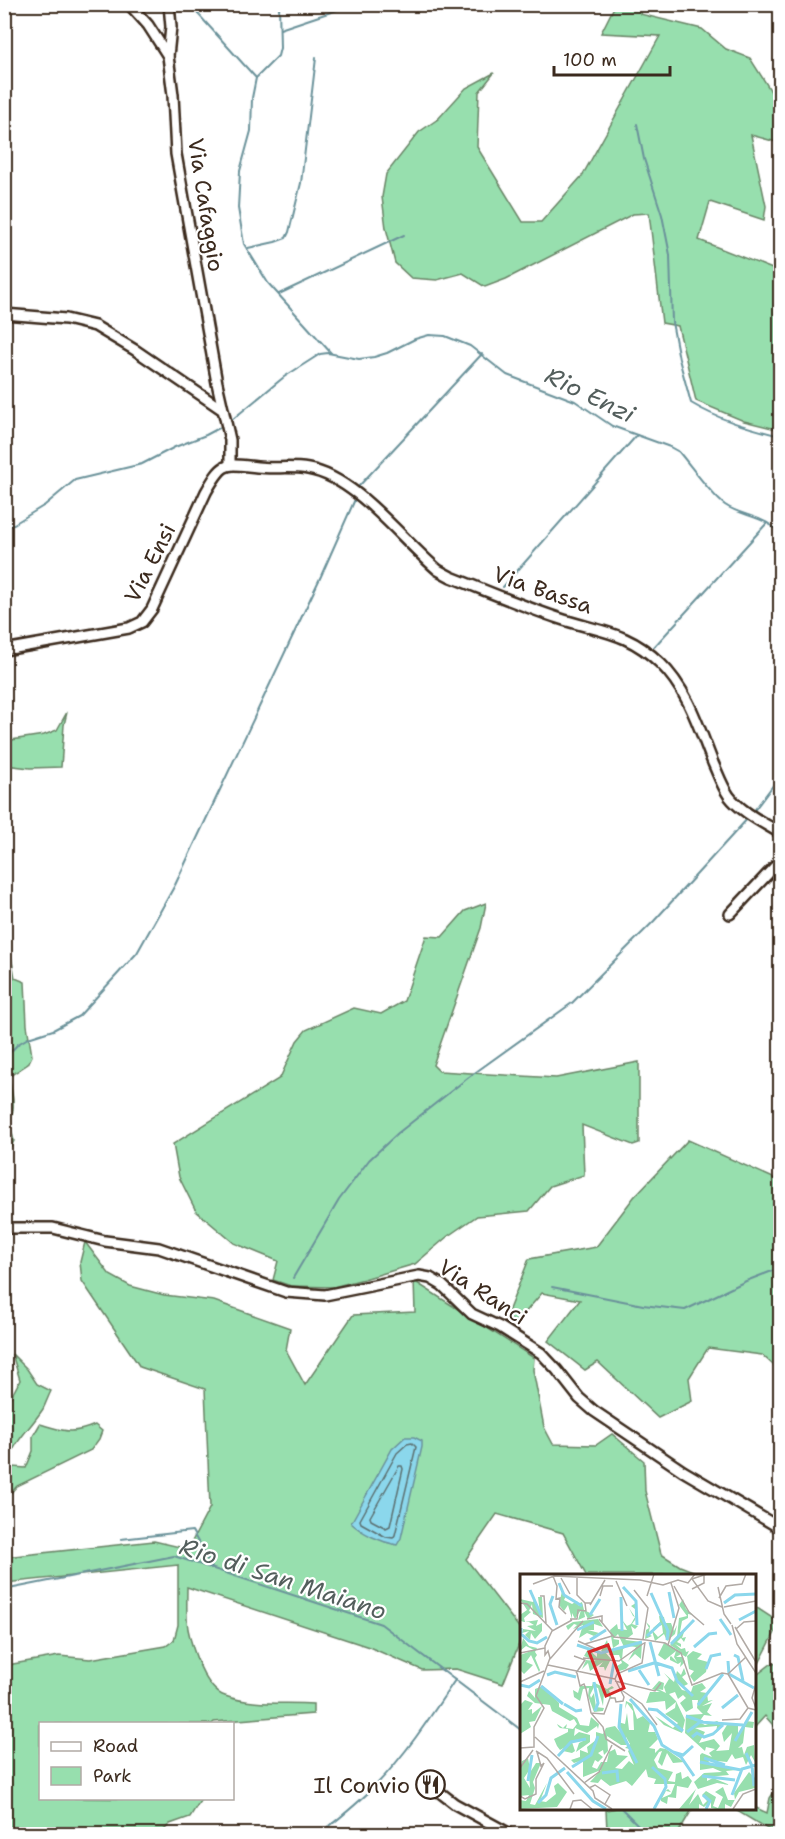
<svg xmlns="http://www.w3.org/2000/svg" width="785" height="1839" font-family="'Shantell Sans',sans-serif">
  <rect width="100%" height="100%" fill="#fff"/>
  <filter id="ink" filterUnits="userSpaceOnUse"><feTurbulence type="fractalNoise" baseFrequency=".0167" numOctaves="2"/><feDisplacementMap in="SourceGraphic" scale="12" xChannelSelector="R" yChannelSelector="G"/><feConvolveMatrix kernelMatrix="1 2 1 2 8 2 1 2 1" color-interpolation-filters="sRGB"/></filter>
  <g filter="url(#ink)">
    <g fill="#97dfae" stroke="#698466" stroke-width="1.5">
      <polygon points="615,5 642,5 640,14 702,29 726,49 750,58 769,88 780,110 780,143 751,135 766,206 764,220 710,202 699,240 780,272 780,430 744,421 696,401 678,326 662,323 649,213 633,214 506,279 485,287 463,273 437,280 411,278 395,263 386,228 382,197 386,174 419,132 438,119 466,88 494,73 479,92 477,147 523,222 541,222 582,176 660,36 601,33"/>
      <polygon points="67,712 64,725 61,767 30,768 5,765 5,741 44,735 57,730"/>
      <polygon points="486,903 481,928 433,1065 439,1071 556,1078 639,1062 639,1143 633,1145 582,1125 584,1175 550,1186 529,1211 477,1216 448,1236 415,1264 364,1279 333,1287 291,1286 273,1280 278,1261 234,1243 196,1211 179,1177 173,1144 280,1078 297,1041 306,1030 354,1008 381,1014 404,1001 426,936 442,937 465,911"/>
      <path d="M5,923L15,978L25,982L27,1025L32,1056L28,1064L10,1076C10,1094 18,1104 9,1122L14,1141L5,1157Z"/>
      <polygon points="688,1140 780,1181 780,1371 762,1355 708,1348 689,1378 692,1401 658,1418 598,1362 585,1370 548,1341 580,1300 542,1293 516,1323 506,1317 529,1259 596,1247 634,1197"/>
      <path d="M85,1242L110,1275L130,1286L164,1295L214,1301L290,1328L286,1350L305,1385L353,1315L415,1312L414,1281L534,1358L533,1370L544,1427L553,1444L596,1445L612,1434L644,1461L645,1491L661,1554L680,1566L703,1575H586L563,1533L497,1514L466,1559L521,1630V1639L503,1684L456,1669L422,1670L369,1647L187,1587C187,1600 186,1616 188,1629C192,1648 205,1690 225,1696C253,1706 284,1702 313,1704V1714L214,1722L212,1724H40V1798L201,1799L200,1801L190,1817L170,1824L160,1834H5L4,1668L13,1664L59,1656L90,1659L166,1646L174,1640L178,1625V1565L5,1583V1557L154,1541L188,1549L210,1507L205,1389L140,1367L82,1281L80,1262Z"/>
      <path d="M12,1354L27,1369L37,1384L51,1391C48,1397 46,1403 43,1409C31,1427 15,1441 8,1461L13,1467L26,1468L33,1451V1436L40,1424C64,1431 71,1435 95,1425L102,1431L99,1439L91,1450L17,1486L5,1499V1399L11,1397L20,1380Z"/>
      <polygon points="754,1606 780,1623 754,1673"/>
      <polygon points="780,1663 780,1733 765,1716 754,1728 754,1677 771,1664"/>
      <polygon points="780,1783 780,1834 776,1834 732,1808 754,1807 767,1813 770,1798"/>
      <polygon points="617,1808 693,1808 678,1833 673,1834 612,1834 607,1830 606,1810"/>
    </g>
    <path fill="#8bd7ec" stroke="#6b929a" stroke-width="1.5" d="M405,1437H414L422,1441V1447L401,1538L397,1545C381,1542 363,1534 351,1523L392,1449Z"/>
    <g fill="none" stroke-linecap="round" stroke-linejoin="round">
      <g stroke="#5b6f70" stroke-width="1.5">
        <polygon points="412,1443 416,1447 395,1535 393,1538 386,1537 361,1523 360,1520 397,1453 407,1444"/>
        <polygon points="399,1466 402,1466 403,1469 390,1526 386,1528 371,1520 370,1517"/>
      </g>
      <g stroke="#6b929a" stroke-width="2">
        <polyline points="189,4 256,78"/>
        <polyline points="280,29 355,4"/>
        <polyline points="257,77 278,56 280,48 279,4"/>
        <polyline points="256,78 252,98 251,131 240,171 238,208 244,244 268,283 331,353"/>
        <path d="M637,124L644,159L662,215L670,255L672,322L679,359L691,403C719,420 749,428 780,436"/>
        <polyline points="248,248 275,242 286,238 289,232 301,183 316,58"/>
        <polyline points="279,294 404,235"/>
        <path d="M228,423L284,377L320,354L328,353L359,359L374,357L387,353L415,339L429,335L445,336L470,346L507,375L575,401L612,426L670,447L679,452C691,466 711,495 725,505C742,517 770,516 780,536"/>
        <polyline points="358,492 359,486 482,354"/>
        <polyline points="4,530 45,505 75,480 142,464 175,447 206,435 223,426"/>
        <polyline points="503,587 637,435"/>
        <polyline points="654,647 767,523"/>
        <polyline points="753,812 780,776"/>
        <polyline points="4,1059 18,1044 28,1038 53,1030 79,1016 137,953 175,885 321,576 356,497"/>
        <polyline points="293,1278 339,1200 369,1160 398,1133 469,1077 572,1003 654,921 749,817"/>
        <polyline points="552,1287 643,1305 685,1310 746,1281 780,1268"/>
        <polyline points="121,1539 192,1531 212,1568"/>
        <polyline points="4,1590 174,1556 381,1624 521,1730"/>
        <polyline points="621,1808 647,1834"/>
        <path d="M320,1834C339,1818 359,1803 376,1785C407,1753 431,1716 455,1680"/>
      </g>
      <defs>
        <g id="street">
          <polyline points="129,4 148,25 168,56"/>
          <polyline points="169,4 171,27 168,56 173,95 176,154 217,383 230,440 230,465"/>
          <polyline points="4,314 66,319 95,326 135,350 223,410"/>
          <path d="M4,650L129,628L142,622L152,609L206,492C224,460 225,464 257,467C274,469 291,466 308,469C356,477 402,540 438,570L451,577C487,591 522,606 558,618C599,632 627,631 660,663C688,690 699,728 713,763C718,774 722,786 729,796C741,812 764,823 780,833"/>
          <polyline points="730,914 780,861"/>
          <polyline points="4,1228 53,1228 105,1241 159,1248 286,1292 325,1295 419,1276 430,1278 442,1285 472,1314 500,1327 541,1353 557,1370 579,1398 594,1411 683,1471 780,1528"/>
          <polyline points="433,1787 455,1804 510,1834"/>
        </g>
      </defs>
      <use href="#street" stroke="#3b2a1e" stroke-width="14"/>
      <use href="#street" stroke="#fff" stroke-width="9"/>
    </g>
  </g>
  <defs>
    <symbol id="restaurant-ring" viewBox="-11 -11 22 22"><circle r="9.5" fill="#fff" stroke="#3b2a1e" stroke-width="1.5"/><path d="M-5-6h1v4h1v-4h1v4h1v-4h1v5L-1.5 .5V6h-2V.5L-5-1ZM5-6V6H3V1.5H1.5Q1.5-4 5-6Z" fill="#3b2a1e"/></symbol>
  </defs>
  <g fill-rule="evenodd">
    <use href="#restaurant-ring" x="414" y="1768" width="33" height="33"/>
  </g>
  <g text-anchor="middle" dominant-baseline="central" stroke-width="4.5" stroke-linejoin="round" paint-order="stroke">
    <g font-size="22" fill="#3b2a1e" stroke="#fff">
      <text transform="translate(206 205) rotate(81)">Via Cafaggio</text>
      <text transform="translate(150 563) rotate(-63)">Via Ensi</text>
      <text transform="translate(543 590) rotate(19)">Via Bassa</text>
      <text transform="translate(483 1292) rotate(33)">Via Ranci</text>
    </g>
    <g font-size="22" fill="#3b2a1e" stroke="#fff" text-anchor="end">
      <text x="410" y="1785">Il Convio</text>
    </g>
    <g font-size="24" font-style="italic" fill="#535e5c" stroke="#fff">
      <text transform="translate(590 395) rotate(26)">Rio Enzi</text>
      <text transform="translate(283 1579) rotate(18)">Rio di San Maiano</text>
    </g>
  </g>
  <g transform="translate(520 1574)">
    <rect width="236" height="236" fill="#fff"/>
    <path d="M42,17L46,22L44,26L52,30L57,27L59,32L60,29L62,28L64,36L74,41L68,45L64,37L65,43L58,46L61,36L55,45L52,39V45L48,31L44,37L39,31ZM18,23H22L23,44L13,40L12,30L9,37L11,38L4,44L5,48L18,46L16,52L22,49V57L15,65L11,59L10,66L5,61L9,57L2,59L3,55L16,57L7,52L14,51L9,48H4L1,47L0,41L7,36L0,25L13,28L15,25L20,39ZM163,25L166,35L173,41L168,40V44L162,47L160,58H164L162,64L166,63L164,68L161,64L157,68L161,70V73L155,70L161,75L165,74L166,78L169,77L166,83L161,80L156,83H163L165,88L160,93L161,88L158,90L150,86V83L151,82L157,88L154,83L156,77L145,86L138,81L144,69L161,78L150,71L157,63L159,44L167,42L159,31ZM116,29L117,40L115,46L112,50L118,52L115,55L111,52L113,60L105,66L122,68L121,85L115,80L108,87L116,73L108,72L103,75L102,86L109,91L106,95L96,98L99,93L97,95L94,89L97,92L102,89L99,81H89L90,77L86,79L91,85L85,97L84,93H79L83,88L70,97L68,89L62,95L66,86L76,87L64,82L68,75L77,83V79L85,78L81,77L87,66L89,74L86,79L104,73L98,60L93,65L99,66V70L93,74L90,56L97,50L98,55L107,56L102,46L107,52L111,50L115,43L113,42L109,34L115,43V35L111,32ZM139,42L144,43L145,49H151L154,57L157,51L155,60L147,67L144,60L135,67L132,57L128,60L132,62L125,65L126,56L129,54L126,48L130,52L129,58L132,56L138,63L143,59L142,51L132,55L140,48ZM78,45L83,53L74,50V56H68L79,59L74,62L67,59L59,64L63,51L53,55L57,51L54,50L48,56L46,52L53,48ZM3,64L9,72L17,74L15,78L17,81L15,84L20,96L19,98L11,81L6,88L13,91L4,100L0,96V81L14,76L6,72L0,77ZM173,77L182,80L177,85L188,88L186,98L174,108L170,102L174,97L169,95L167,82ZM164,94L166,100L162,103L168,110L162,113L157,109L162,116L171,118L173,112L182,109L186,114L180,118L187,119L188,127L193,126L182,132L192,129L187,138L192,142L184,141L179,148L185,151L197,147L203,151L196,159L197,152L175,154L185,158L179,169L194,165L200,172L196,177L209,176L212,159L204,168L202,159L207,151H218V161L226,147L234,148L233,154L225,153L223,169L218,174L222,173L224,181L227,173L234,171L235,188L231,181L226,191L223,183L215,185L212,180L207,188L188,186L190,190L216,196L206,197L209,201L187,203V207L193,204L210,211L197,209L178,215L174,208L184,199L202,198L193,194L180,196V181L182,179L192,183L189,179L195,175L186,173L185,177L165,159L166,141L183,140L177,134L178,126H172L173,134L166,138L160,129L166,124L163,121L158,125L155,118L149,120L156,127L165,146L162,159L144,151L135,142L153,154L158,149L145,140L155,134L156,128L146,136L145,127L126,129L130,118H140L132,115L139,107L144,109L143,116L138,115L146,119L144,113L149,105L144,99L154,108L157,97L161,101ZM73,108L87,115L92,112L94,114L89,116L92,125L84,119L83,132L78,114L74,113L70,121L71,124L74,119L76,133L84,134L83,137L74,138L68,122L69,114L63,115L60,127L54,123L53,116L58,119L60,112H72ZM23,112L39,129V133L57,144L60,151L69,152L71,143L79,150L78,155L77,152L67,159L55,154L54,162L59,158L70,161V168L56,178L59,169L65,166L52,168L55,177L52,179L43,177L47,172L40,176L37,172L34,165L48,158V155L40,154L38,152L37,150L43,154L47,150L46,154L53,155L57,150L54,145L50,147L32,137L30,131L15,129L7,122L9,117L15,124V115ZM5,126L13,129L8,136L12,135V140L22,132L15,147L9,148L11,153L0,160V131ZM106,127L112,130L117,145L123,142L130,149L128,158H135L138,165L129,174L135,175V179L140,174L146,175L164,188L153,189L147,179L142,192L138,188L142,177L139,178L134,186L138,194L153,198L148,207L155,208L156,200L161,198L162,205L168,202L172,207L168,214L157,212L156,224L148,223L147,230L141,227V221L148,215L151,218L146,217L142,224L151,220L155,210H134L136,205L128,203L126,195L112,212L106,207L90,212L81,205L78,209L70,208L81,196L63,203V186L54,189L51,186L60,183V176L68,179L67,173L76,166V158L83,160L86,154L95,152L101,159L98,148L105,150L107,139L109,156H114L113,137L107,129L105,135ZM87,162L101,171H106V163L110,170L105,174L110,175L108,177L114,191L109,187L102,195L95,194L108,182L97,181L95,175L89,178L87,188H81L77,195L72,193L75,186L78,188L83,183L78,179L83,176L84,181L88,177ZM8,184L10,195L4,204L10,214L9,200L16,189H21L13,208L15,214L10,230L15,231L27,209L20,227L26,228L36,220L34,212L38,209L47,218L37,233L0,235V226L6,227L9,221L0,222V195L2,187ZM229,198L235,204V214L219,218L211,233L205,230V235H196L191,234V227L184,233L179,230V235H159L176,215L169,231L178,220L183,231L187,227L182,221L186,217L196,223L193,232L198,234L203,223L195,218L203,213L208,226H215L214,219Z" fill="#97dfae" fill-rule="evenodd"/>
    <path fill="none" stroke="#8bd7ec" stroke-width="3" d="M39,9L44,21L62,32M103,13L116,27L117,51M10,16L21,41M149,18L154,44M131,19L148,57L147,66M33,22L30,30L37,51M101,23L102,57M204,29L215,21L236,20M70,41L80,25M200,45L211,61M219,46L236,37M1,54V60L9,67L17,69L27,63M57,56L74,48M127,62L141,49M70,66L86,56M130,68L139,102M151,70L174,46M57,71L81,79L122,68M174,73L189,60L197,59M214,81L218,83L223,107M208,87L209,100L234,114M136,89L152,94L157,107M186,95L191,82L201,80M119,96L129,111M108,97L134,89M27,101L35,98L56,103M157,107L173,122M74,108L78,129L75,137M90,110L94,88M0,111L9,113L20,106M21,112L43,130M110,125L134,152L142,171L161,183L174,202M44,130L56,137L62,136M101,130L99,153L117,189M178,131L203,100M202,134L218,121M128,135L137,136L163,157M166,142L183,148M167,158L180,148L223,151M172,163L177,159L184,163L193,160L203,151M215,167L232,138M153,178L163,181L173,172M226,179L232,192L234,212M38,182L51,168L66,165M184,184L205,191M180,188L221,196M52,193L71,181L78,162M132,193L145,205L146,213L134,235M47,198L73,227L86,235M82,199L97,197L98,208M182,202L215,206M8,207L12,181M183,221L190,227L186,235M212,221L222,195L236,191M18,229L26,221L31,204L45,194"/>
    <path fill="none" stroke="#b1aaa5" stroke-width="1.5" d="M187,0L172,5L188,27L202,33M33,2L37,12L36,25L40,24L39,33L46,40M41,4L50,20M57,4V21L65,29M96,7L107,32M13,10L34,2L120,6L143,11L158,6L168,9L175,0M154,12L169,38L184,51M198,13L204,40L211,50M172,15L184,9V0M114,16L128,34L123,65M20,22H24L26,49M80,22L83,12H93M127,22L134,0M199,24L206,12L222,10L226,0M0,29L7,30L33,57M70,31L85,6M204,33L236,27M50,45H57L58,36L66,37L65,29H72M67,45L82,42V48M79,45L94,63L126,66M212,51L217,70L236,99M215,53L236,88M216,55L224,48L236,47M126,66L145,69L161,79L172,111L202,99L208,100M58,67L78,76M65,70L92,62M148,71L159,34L151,9M0,79L25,74M54,82L65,86L56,99M63,84L99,87L124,69M30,85L63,47M28,91L95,105M57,99L60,112L64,110L66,115L71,139L83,153L86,165L105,177M208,100L226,83M208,100L228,134L236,136M95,105L97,100L122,89L125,68M95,107L135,117L141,109M0,108L24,97M236,110L232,124L236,134M100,115L122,130L137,151M71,139L84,140L90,124H95L96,128L103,127L104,123L95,105M202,146L220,145L228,134M15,163L73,217L75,224L92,235M0,174L14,173V153L24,134L16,122L30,84L28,77L25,81V72L32,57L52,46M16,177L27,184L54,220M0,194L13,176M64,209L79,198L92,171M69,214L75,211L90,221L85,230M0,222L5,225L16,220V205L24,189L21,192L17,178M50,235L53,227L61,226L72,235M213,235L223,220L236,215"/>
    <path fill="#d62828" fill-opacity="0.15" stroke="#d62828" stroke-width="3" d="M88,71L104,114L86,122L69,78Z"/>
    <rect width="236" height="236" fill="none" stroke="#3b2a1e" stroke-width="3"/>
  </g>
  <rect width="785" height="1839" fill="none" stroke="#fff" stroke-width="24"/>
  <rect x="12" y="12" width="761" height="1815" fill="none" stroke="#3b2a1e" stroke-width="2" filter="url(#ink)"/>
  <rect x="39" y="1722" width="195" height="78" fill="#ffffff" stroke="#b1aaa5" stroke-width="1.5"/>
  <rect x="51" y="1742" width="30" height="9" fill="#ffffff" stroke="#b1aaa5" stroke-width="1.5"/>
  <text x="93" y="1752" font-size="18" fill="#3b2a1e">Road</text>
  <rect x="51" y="1767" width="30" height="18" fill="#97dfae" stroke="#b1aaa5" stroke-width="1.5"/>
  <text x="93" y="1782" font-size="18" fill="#3b2a1e">Park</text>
  <path d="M554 66v9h116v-9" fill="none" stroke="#3b2a1e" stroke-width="3"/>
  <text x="563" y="66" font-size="18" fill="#3b2a1e" stroke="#ffffff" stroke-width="4.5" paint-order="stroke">100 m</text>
</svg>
